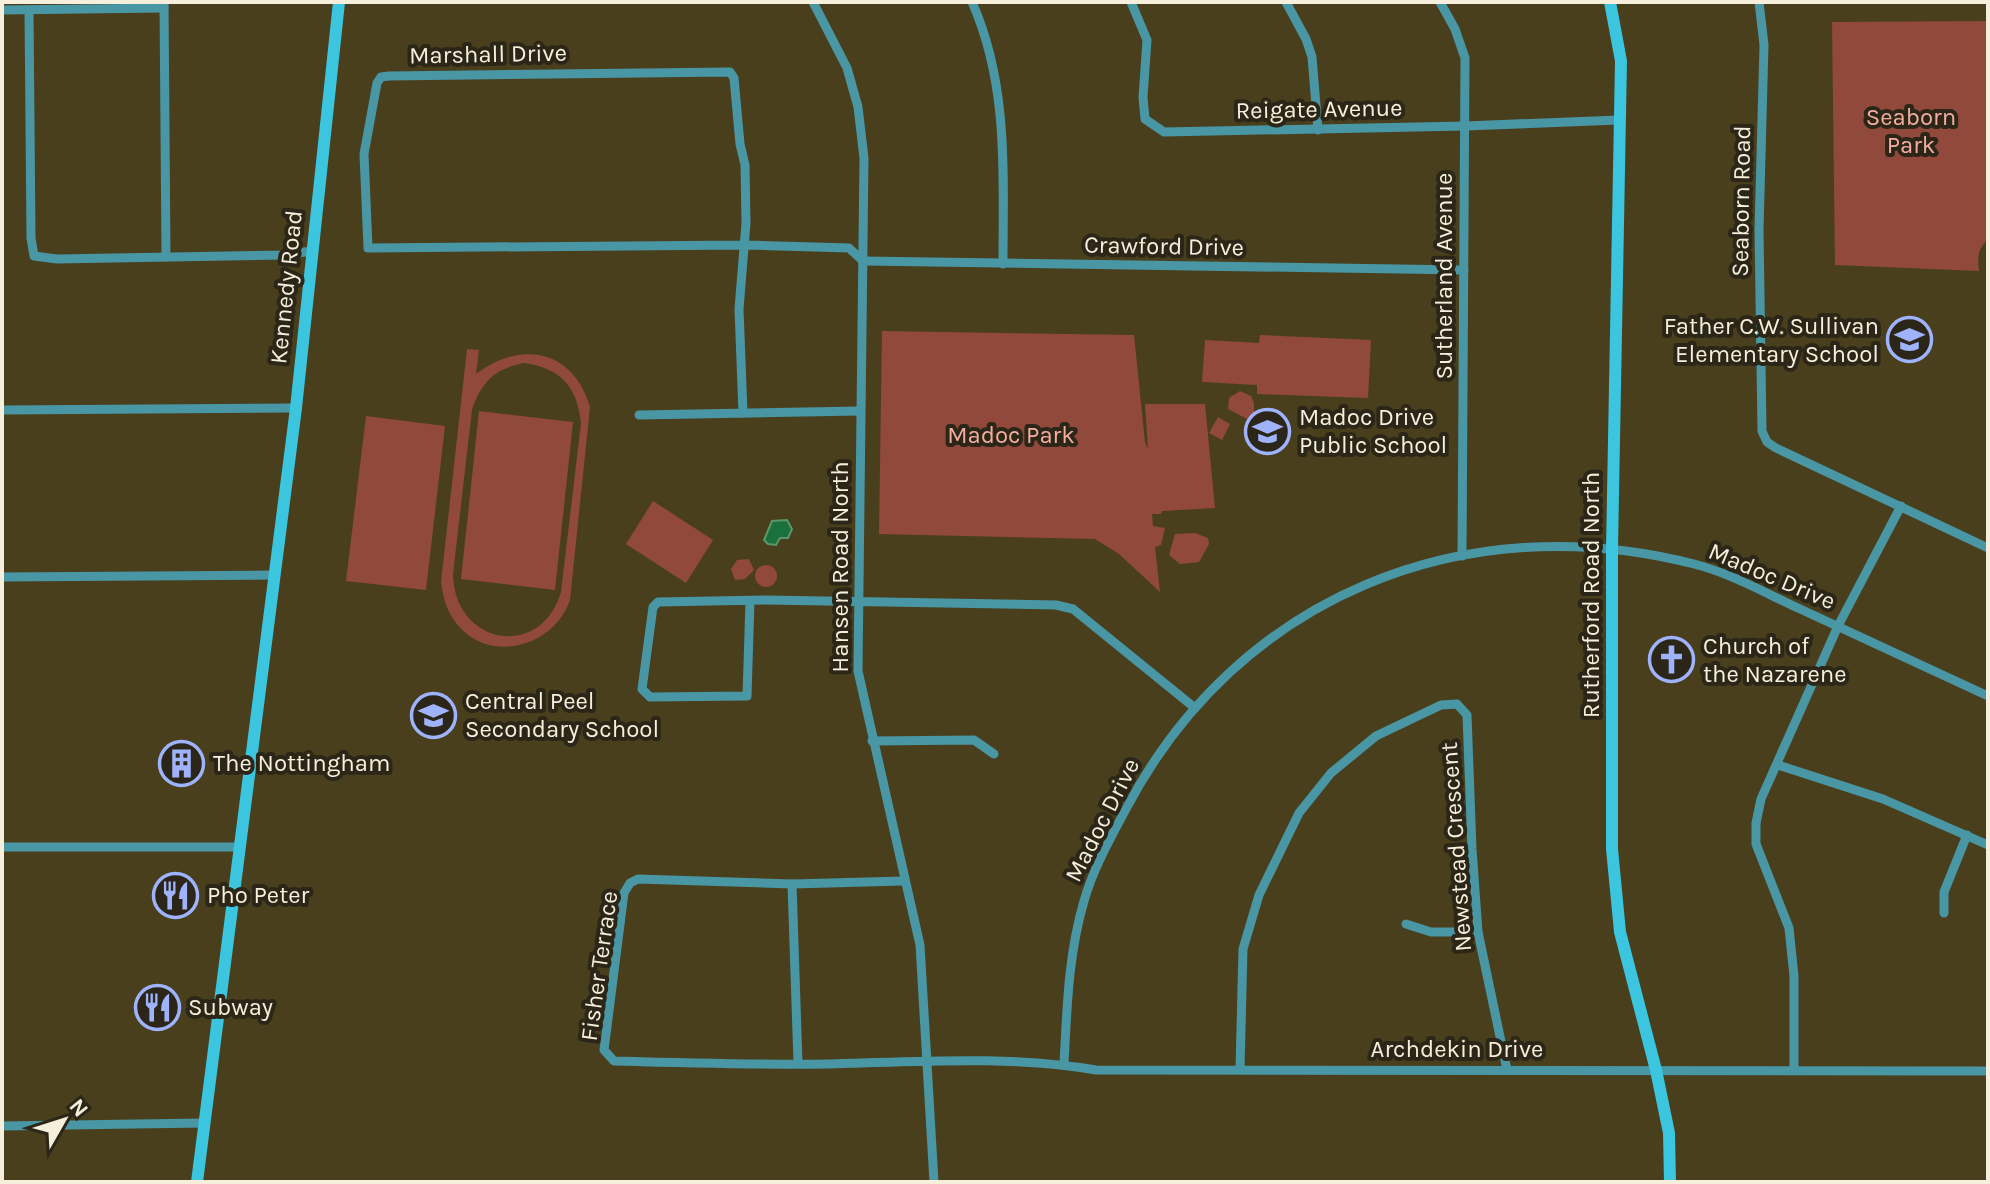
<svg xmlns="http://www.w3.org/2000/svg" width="1990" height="1184" font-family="Karla,sans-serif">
  <rect width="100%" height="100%" fill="#493f1d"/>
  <g fill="#91493b" fill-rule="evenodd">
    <path d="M1988,21V239C1978,249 1977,257 1979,271L1835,265L1832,22Z"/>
    <polygon points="882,331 1134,335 1145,442 1148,449 1145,404 1205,404 1215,508 1162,511 1161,514 1152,514 1153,526 1165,528 1161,545 1155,547 1160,592 1119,554 1095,539 879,534"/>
    <polygon points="1260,335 1371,340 1368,398 1257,394 1257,385 1202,382 1205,340 1259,343"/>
    <path d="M467,349L479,350L476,374C521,340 573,349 590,407L570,600C553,650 482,666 452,617C445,606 443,595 441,582ZM525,363C561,369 577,386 581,423L561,592C541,661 454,645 453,574L472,410C481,382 495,368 525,363Z"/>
    <polygon points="1240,391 1251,396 1254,403 1254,418 1247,419 1228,409 1229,398"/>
    <polygon points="479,411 573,422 555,590 461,579"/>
    <polygon points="366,416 445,426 426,590 346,581"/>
    <polygon points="1218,417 1230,424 1222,440 1209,433"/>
    <polygon points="653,501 713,540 686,583 626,544"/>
    <polygon points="1195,533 1208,538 1209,544 1199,562 1180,564 1169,555 1175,534"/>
    <polygon points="749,559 754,570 745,579 735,580 731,569 737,560"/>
    <circle cx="766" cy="576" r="11"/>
  </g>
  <polygon fill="#1a713d" stroke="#5c976c" stroke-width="2" points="787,520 792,529 788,538 780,538 776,545 768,544 764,540 772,521"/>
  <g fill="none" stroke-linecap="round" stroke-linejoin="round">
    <g stroke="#4996a5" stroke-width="9">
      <polyline points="164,2 166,257"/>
      <polyline points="813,2 847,68 858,107 864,158 858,671 920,945 934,1182"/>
      <path d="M972,2C1009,85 1003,175 1003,264"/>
      <polyline points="1131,2 1147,40 1143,97 1145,119 1164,132 1465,126 1619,120"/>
      <polyline points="1286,2 1306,39 1312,57 1318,130"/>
      <polyline points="1440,2 1455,29 1465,58 1462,556"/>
      <polyline points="1759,2 1764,45 1759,229 1762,431 1767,442 1776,448 1988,548"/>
      <polyline points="2,10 164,8"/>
      <polyline points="29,10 31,238 34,256 57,259 286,255 311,251"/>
      <polyline points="863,261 1464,270"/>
      <polyline points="2,410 296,408"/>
      <polyline points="743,413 739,309 746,223 745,165 740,144 734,78 730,72 389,76 381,77 377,83 364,154 368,248 744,245 849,248 863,261"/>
      <polyline points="639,415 859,411"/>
      <polyline points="2,577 274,575"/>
      <polyline points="750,601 747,696 650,697 642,689 653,607 658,602 766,600 1056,605 1073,609 1195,708"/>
      <polyline points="872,741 974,740 994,754"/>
      <polyline points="1778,765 1883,799 1988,845"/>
      <polyline points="2,847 238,847"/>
      <path d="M903,881L792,884L638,879L630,883L624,893L604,1050L614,1061C685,1063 757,1065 828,1064C915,1062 1010,1055 1096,1070L1988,1071"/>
      <polyline points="792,884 798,1063"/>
      <polyline points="1944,913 1944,892 1967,835"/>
      <polyline points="1406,924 1431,932 1478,932"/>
      <path d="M1064,1064C1067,1008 1068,956 1084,901C1093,869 1110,839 1126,809C1237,597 1463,505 1694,564C1730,573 1765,593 1798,608C1862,637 1925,667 1988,696"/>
      <polyline points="1240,1069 1243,949 1259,895 1299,813 1331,773 1376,736 1441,705 1457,704 1467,715 1472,849 1478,932 1507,1070"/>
      <polyline points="1794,1070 1794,976 1789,928 1756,844 1756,823 1761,799 1838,626 1901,506"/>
      <polyline points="2,1126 203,1123"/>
    </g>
    <g stroke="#3bc5de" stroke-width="12">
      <polyline points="1610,2 1621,61 1612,549 1612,849 1620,932 1656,1070 1669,1133 1670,1182"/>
      <polyline points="197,1182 296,408 339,2"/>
    </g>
  </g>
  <defs>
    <symbol id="school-ring" viewBox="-11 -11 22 22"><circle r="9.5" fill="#2b2617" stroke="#9fb3fd" stroke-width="1.5"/><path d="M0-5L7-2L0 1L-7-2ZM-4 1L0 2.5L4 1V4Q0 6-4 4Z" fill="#9fb3fd"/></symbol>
    <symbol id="church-ring" viewBox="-11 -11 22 22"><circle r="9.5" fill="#2b2617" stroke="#9fb3fd" stroke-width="1.5"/><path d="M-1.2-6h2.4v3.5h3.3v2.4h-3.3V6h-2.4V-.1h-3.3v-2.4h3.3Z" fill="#9fb3fd"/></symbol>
    <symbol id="building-ring" viewBox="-11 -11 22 22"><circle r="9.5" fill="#2b2617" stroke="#9fb3fd" stroke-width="1.5"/><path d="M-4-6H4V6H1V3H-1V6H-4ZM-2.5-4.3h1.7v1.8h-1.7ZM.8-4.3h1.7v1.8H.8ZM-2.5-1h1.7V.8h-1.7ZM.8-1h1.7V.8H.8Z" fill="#9fb3fd"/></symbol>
    <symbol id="restaurant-ring" viewBox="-11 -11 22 22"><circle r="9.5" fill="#2b2617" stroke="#9fb3fd" stroke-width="1.5"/><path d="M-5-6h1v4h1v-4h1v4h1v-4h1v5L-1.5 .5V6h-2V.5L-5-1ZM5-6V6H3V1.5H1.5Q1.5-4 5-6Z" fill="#9fb3fd"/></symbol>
  </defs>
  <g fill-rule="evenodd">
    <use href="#school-ring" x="1884" y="314" width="51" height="51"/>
    <use href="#school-ring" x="1242" y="406" width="51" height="51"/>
    <use href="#church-ring" x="1646" y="634" width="51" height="51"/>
    <use href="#school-ring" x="408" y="690" width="51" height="51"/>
    <use href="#building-ring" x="156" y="738" width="51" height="51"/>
    <use href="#restaurant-ring" x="150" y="870" width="51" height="51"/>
    <use href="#restaurant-ring" x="132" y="982" width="51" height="51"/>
  </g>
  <g text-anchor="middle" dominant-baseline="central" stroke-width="8" stroke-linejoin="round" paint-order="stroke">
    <g font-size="24" fill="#f5efdb" stroke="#2b2617">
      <text transform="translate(488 54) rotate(-1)">Marshall Drive</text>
      <text transform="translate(1319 109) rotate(-1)">Reigate Avenue</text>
      <text transform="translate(1741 201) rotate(-89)">Seaborn Road</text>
      <text transform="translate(1164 246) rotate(1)">Crawford Drive</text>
      <text transform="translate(1444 276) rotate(-90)">Sutherland Avenue</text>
      <text transform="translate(286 287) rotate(-84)">Kennedy Road</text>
      <text transform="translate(840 567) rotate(-90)">Hansen Road North</text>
      <text transform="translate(1772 576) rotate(23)">Madoc Drive</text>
      <text transform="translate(1591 595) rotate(-90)">Rutherford Road North</text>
      <text transform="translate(1102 820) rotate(-63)">Madoc Drive</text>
      <text transform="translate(1456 847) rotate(-94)">Newstead Crescent</text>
      <text transform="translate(599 966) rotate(-82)">Fisher Terrace</text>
      <text x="1457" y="1049">Archdekin Drive</text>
    </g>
    <g font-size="24" fill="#f4ad9e" stroke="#2b2617">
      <text x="1911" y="117">Seaborn<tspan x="1911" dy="28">Park</tspan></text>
      <text x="1011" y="435">Madoc Park</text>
    </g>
    <g font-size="24" fill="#f5efdb" stroke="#2b2617" text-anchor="start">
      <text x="1879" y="326" text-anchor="end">Father C.W. Sullivan<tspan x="1879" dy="28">Elementary School</tspan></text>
      <text x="1299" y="417">Madoc Drive<tspan x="1299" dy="28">Public School</tspan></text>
      <text x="1703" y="646">Church of<tspan x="1703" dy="28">the Nazarene</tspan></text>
      <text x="465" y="701">Central Peel<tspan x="465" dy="28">Secondary School</tspan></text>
      <text x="213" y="763">The Nottingham</text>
      <text x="207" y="895">Pho Peter</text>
      <text x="188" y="1007">Subway</text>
    </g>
  </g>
  <rect width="1990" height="1184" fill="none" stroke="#f5efdb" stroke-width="8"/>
  <g transform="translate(64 1120) rotate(51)" stroke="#2b2617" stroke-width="6" paint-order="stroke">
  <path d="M0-6L14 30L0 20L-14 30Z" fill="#f5efdb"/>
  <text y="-12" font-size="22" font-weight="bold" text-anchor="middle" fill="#f5efdb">N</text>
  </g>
</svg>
